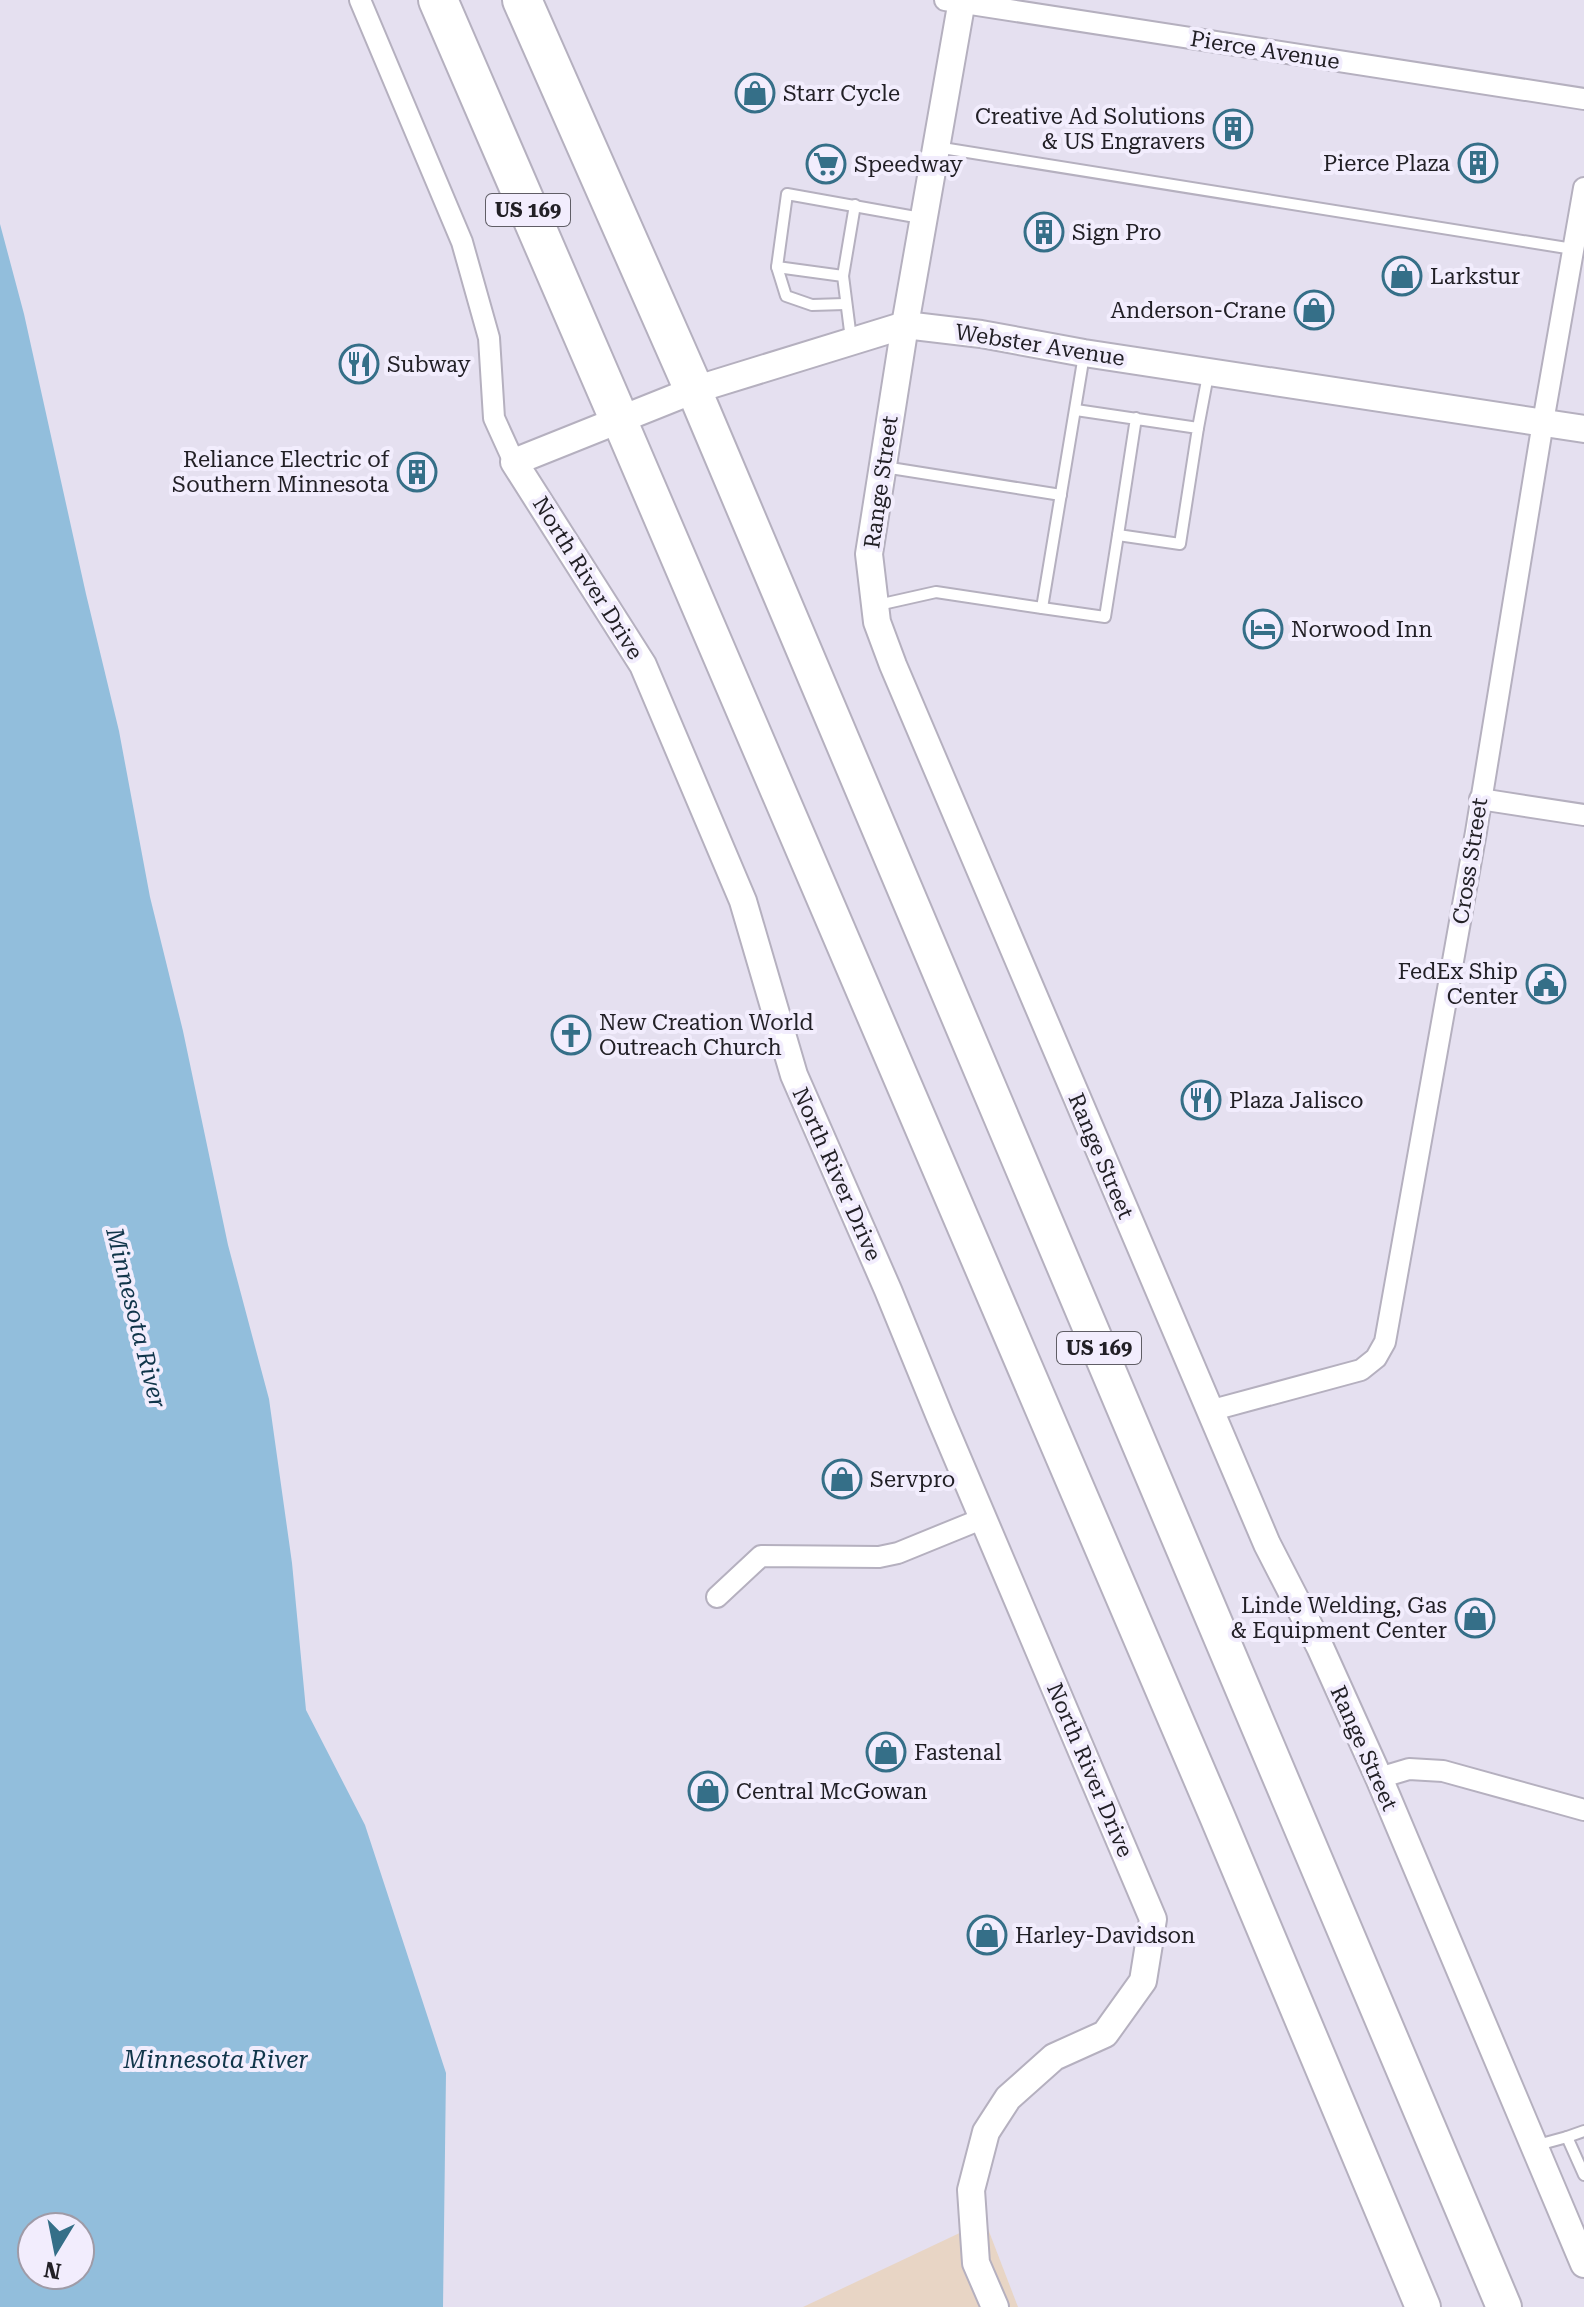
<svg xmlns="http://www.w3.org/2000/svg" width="1584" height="2307" font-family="'Roboto Serif',serif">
  <rect width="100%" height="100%" fill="#e5e0f0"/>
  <polygon fill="#e8d5c5" points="985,2221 1018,2307 803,2307"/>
  <path fill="#92bedc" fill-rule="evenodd" d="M0,224L24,314L86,594L119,731L150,897L183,1031L228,1245L269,1399L292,1563L306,1710L365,1825L446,2073L443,2307H0ZM32,2227H80V2275H32Z"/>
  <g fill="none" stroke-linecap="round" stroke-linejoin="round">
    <defs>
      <g id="service">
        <polyline points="936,147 1573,249"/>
        <polyline points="777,267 786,296 812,305 845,304"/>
        <polyline points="843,276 855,205"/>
        <polyline points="851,339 843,276 777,267 787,194 921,218"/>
        <polyline points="1076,410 1198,428 1180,544 1118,535 1136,418"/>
        <polyline points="1198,428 1208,375"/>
        <polyline points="884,467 1061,495"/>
        <polyline points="878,605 936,592 1042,608 1084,355"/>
        <polyline points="1042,608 1105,617 1118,535"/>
        <polyline points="1584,2131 1567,2137 1584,2175"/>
        <polyline points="1534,2146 1567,2137"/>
      </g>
      <g id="minor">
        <polyline points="360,0 462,242 489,338 494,418 514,462"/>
        <polyline points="945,0 1584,99"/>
        <polyline points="1480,799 1584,815"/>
        <polyline points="1209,1411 1361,1370 1376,1358 1385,1342 1476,832 1543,422 1584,188"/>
        <polyline points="717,1597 761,1556 879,1557 898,1553 984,1518"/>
        <polyline points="1379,1778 1409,1769 1443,1771 1584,1810"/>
      </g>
      <g id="tertiary">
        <polyline points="962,0 905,325 869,554 877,622 893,665 1267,1544 1320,1647 1379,1778 1584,2264"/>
        <polyline points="995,2307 976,2263 971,2190 986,2132 1008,2098 1054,2057 1105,2034 1143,1981 1153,1919 940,1417 888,1290 794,1075 743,901 643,665 514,462 694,390 905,325 981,334 1084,353 1584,429"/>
      </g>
      <g id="trunk">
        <polyline points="694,390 1504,2307"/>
        <polyline points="619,419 1217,1816 1423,2307"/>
      </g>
      <g id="motorway">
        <polyline points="438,0 619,419"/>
        <polyline points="522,0 694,390"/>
      </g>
    </defs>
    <use href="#service" stroke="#b5b0bf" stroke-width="14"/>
    <use href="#minor" stroke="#b5b0bf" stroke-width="24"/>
    <use href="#tertiary" stroke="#b5b0bf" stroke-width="30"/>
    <use href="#trunk" stroke="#b5b0bf" stroke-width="38"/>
    <use href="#motorway" stroke="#b5b0bf" stroke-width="42"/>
    <use href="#service" stroke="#fff" stroke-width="10"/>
    <use href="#minor" stroke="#fff" stroke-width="20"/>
    <use href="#tertiary" stroke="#fff" stroke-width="26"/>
    <use href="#trunk" stroke="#fff" stroke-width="34"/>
    <use href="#motorway" stroke="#fff" stroke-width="38"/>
  </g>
  <defs>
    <symbol id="shop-ring" viewBox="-11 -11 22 22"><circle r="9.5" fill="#f2edfd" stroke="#356f88" stroke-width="1.5"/><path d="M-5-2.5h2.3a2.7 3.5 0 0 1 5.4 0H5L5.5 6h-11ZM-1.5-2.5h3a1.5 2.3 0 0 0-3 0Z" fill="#356f88"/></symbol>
    <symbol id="building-ring" viewBox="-11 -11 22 22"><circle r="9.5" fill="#f2edfd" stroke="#356f88" stroke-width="1.5"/><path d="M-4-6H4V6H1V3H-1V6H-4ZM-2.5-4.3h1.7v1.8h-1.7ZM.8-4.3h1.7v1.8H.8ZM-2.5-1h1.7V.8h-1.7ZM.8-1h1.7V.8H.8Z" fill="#356f88"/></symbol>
    <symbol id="supermarket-ring" viewBox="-11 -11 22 22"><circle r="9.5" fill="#f2edfd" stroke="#356f88" stroke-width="1.5"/><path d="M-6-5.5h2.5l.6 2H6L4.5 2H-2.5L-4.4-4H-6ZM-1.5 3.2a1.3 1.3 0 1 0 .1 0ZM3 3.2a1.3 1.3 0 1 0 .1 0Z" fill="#356f88"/></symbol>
    <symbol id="restaurant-ring" viewBox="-11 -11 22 22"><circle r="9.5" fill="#f2edfd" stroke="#356f88" stroke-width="1.5"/><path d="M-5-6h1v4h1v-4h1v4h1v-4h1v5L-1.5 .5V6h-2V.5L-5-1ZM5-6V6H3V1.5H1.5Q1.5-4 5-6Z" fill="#356f88"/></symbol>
    <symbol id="hotel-ring" viewBox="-11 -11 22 22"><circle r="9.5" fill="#f2edfd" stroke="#356f88" stroke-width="1.5"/><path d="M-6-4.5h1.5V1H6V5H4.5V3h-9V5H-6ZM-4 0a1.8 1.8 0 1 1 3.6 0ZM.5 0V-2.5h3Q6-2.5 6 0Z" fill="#356f88"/></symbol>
    <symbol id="civic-ring" viewBox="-11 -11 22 22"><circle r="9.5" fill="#f2edfd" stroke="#356f88" stroke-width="1.5"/><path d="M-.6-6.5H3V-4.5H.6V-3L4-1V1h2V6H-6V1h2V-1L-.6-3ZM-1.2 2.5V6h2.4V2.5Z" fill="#356f88"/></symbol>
    <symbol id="church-ring" viewBox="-11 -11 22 22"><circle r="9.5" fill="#f2edfd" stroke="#356f88" stroke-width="1.5"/><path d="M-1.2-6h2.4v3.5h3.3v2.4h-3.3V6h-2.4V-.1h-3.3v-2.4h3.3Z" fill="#356f88"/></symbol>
  </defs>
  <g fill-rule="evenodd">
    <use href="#shop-ring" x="733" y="71" width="44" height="44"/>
    <use href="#building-ring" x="1211" y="107" width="44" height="44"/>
    <use href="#building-ring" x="1456" y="141" width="44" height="44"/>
    <use href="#supermarket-ring" x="804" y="142" width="44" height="44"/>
    <use href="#building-ring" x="1022" y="210" width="44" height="44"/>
    <use href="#shop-ring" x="1380" y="254" width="44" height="44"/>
    <use href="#shop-ring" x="1292" y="288" width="44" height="44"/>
    <use href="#restaurant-ring" x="337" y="342" width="44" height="44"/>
    <use href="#building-ring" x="395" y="450" width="44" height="44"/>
    <use href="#hotel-ring" x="1241" y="607" width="44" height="44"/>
    <use href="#civic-ring" x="1524" y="962" width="44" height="44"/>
    <use href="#church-ring" x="549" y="1013" width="44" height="44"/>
    <use href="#restaurant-ring" x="1179" y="1078" width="44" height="44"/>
    <use href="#shop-ring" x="820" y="1457" width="44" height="44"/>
    <use href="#shop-ring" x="1453" y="1596" width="44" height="44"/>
    <use href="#shop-ring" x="864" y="1730" width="44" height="44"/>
    <use href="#shop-ring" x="686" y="1769" width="44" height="44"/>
    <use href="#shop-ring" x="965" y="1913" width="44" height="44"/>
  </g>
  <g text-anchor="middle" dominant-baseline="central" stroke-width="8" stroke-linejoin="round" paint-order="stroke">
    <g fill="#f2edfd" stroke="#605e66" stroke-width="2">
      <rect x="486" y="194" width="84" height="32" rx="6"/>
      <rect x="1057" y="1332" width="84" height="32" rx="6"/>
    </g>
    <g font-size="20" font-weight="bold" fill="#222026">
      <text x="528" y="210">US 169</text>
      <text x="1099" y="1348">US 169</text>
    </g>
    <g font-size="22" fill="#222026" stroke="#f2edfd">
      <text transform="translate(1265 50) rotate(9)">Pierce Avenue</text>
      <text transform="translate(1040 345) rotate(9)">Webster Avenue</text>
      <text transform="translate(881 482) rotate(-82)">Range Street</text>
      <text transform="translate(588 578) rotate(58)">North River Drive</text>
      <text transform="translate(1470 861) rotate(-81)">Cross Street</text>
      <text transform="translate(1101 1156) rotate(67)">Range Street</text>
      <text transform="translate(837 1174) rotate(66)">North River Drive</text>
      <text transform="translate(1364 1748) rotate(66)">Range Street</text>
      <text transform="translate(1090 1770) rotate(67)">North River Drive</text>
    </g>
    <g font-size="22" fill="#222026" stroke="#f2edfd" text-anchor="start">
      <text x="783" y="93">Starr Cycle</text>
      <text x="1205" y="116" text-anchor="end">Creative Ad Solutions<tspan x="1205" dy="25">&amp; US Engravers</tspan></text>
      <text x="1450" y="163" text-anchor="end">Pierce Plaza</text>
      <text x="854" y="164">Speedway</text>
      <text x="1072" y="232">Sign Pro</text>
      <text x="1430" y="276">Larkstur</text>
      <text x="1286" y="310" text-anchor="end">Anderson-Crane</text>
      <text x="387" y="364">Subway</text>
      <text x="389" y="459" text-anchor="end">Reliance Electric of<tspan x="389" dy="25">Southern Minnesota</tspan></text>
      <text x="1291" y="629">Norwood Inn</text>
      <text x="1518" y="971" text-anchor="end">FedEx Ship<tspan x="1518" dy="25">Center</tspan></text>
      <text x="599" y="1022">New Creation World<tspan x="599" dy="25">Outreach Church</tspan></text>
      <text x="1229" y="1100">Plaza Jalisco</text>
      <text x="870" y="1479">Servpro</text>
      <text x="1447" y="1605" text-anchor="end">Linde Welding, Gas<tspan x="1447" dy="25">&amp; Equipment Center</tspan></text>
      <text x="914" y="1752">Fastenal</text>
      <text x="736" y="1791">Central McGowan</text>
      <text x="1015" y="1935">Harley-Davidson</text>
    </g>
    <g font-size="24" font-style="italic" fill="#10354a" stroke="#f2edfd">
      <text transform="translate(136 1318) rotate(76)">Minnesota River</text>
      <text x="216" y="2060">Minnesota River</text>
    </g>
  </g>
  <g transform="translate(56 2251) rotate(190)"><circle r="38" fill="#f2edfd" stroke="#9f9ba7" stroke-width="2"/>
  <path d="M0-6L14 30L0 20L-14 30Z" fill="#356f88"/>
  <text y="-12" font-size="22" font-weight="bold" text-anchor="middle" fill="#222026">N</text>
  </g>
</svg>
